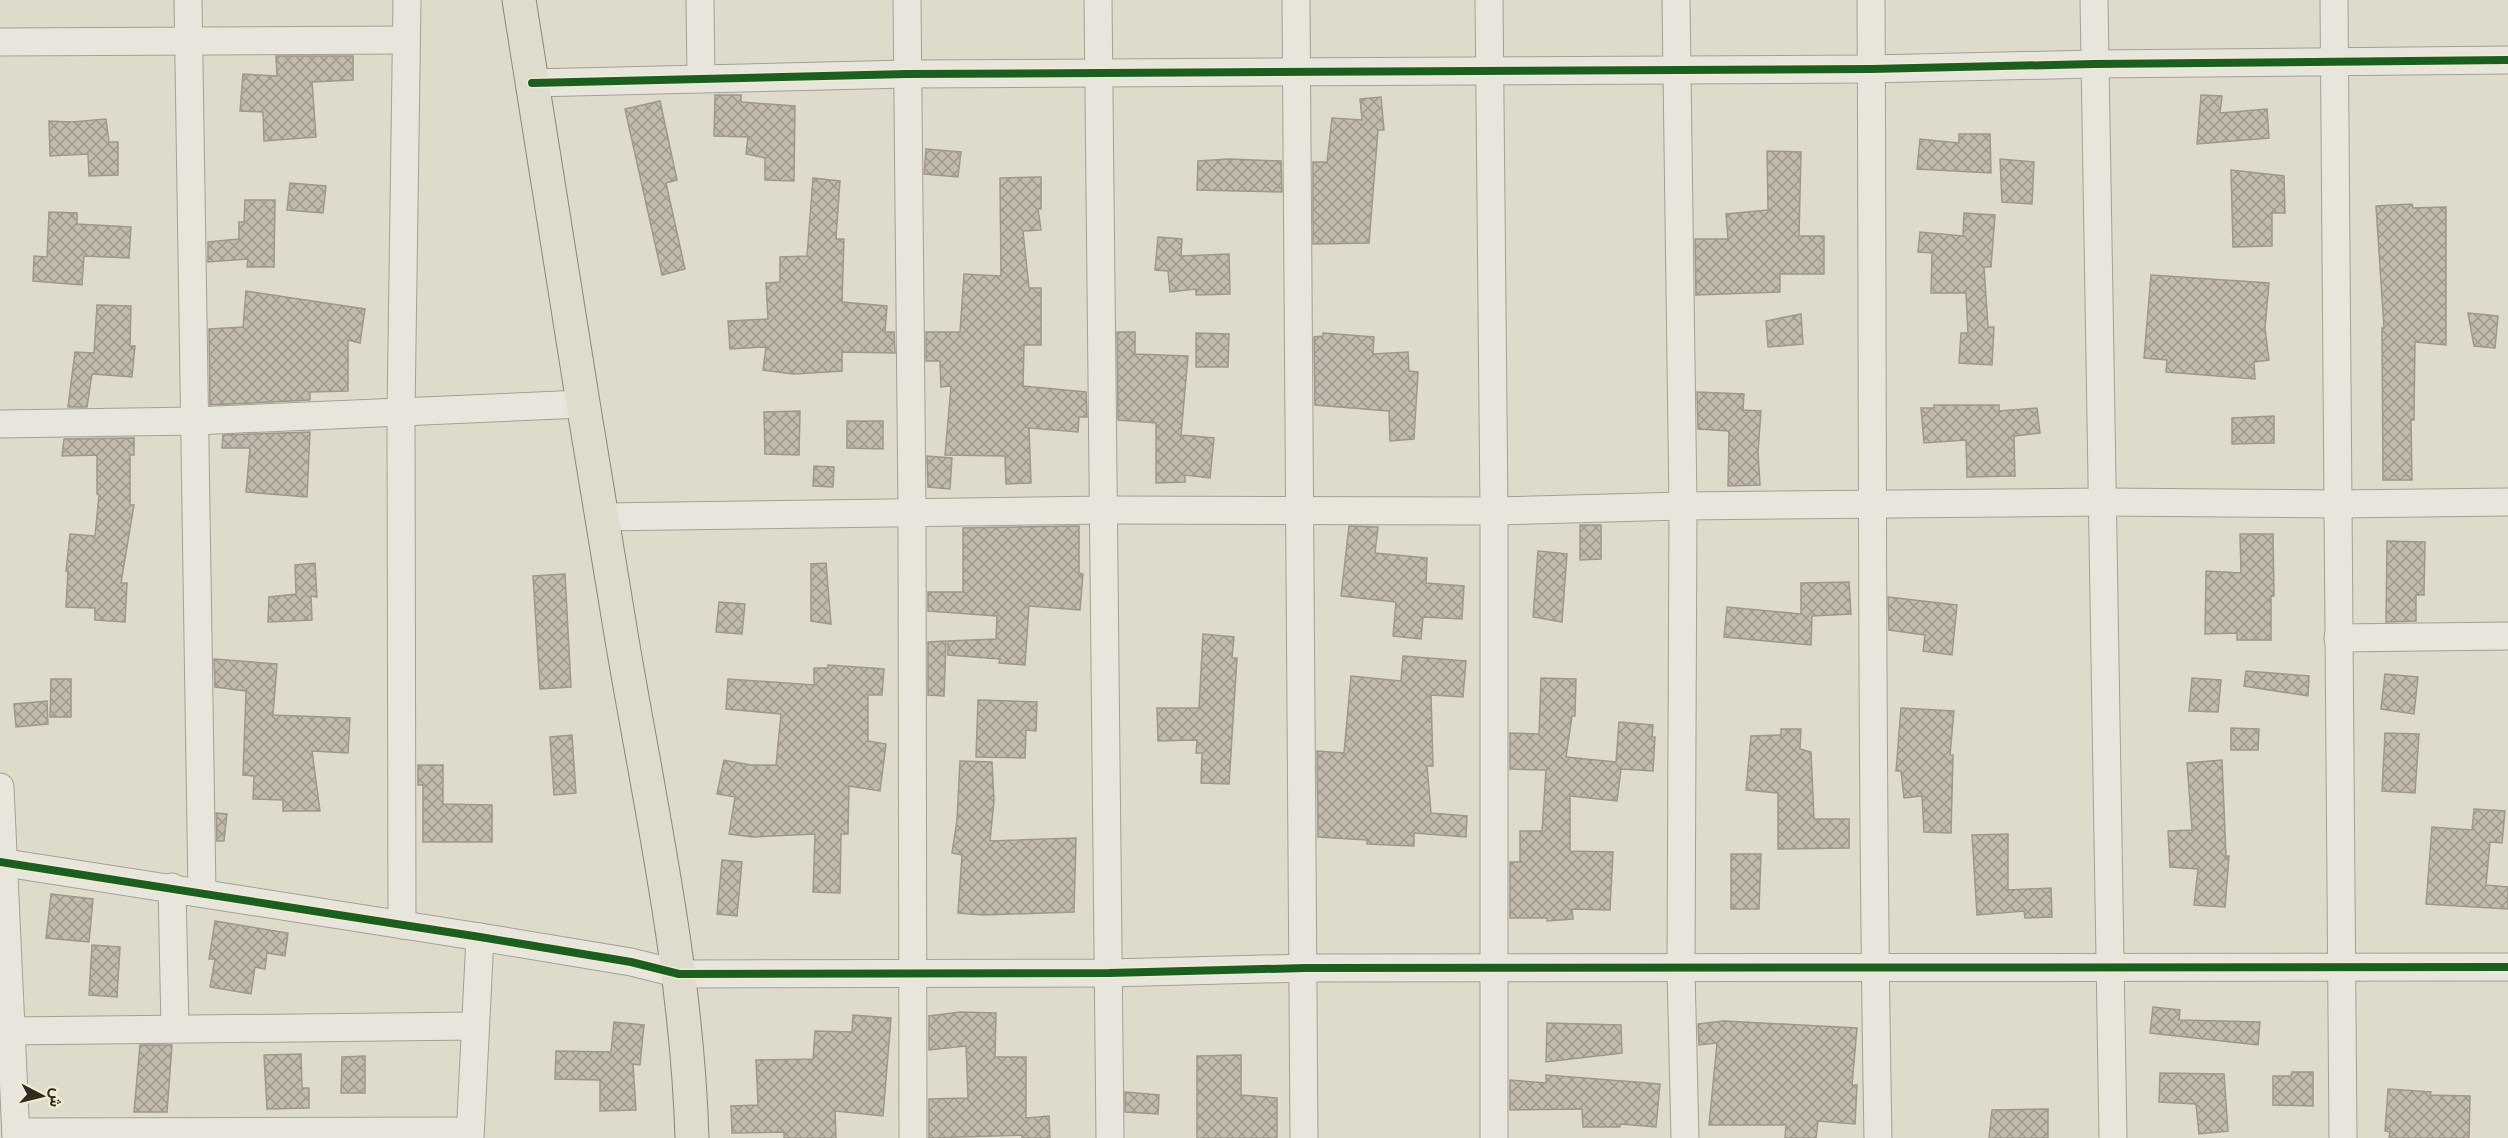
<svg xmlns="http://www.w3.org/2000/svg" width="2508" height="1138" font-family="Georgia,Vazirmatn,serif">
  <defs>
    <pattern id="building-cross-hatch" width="8" height="8" patternUnits="userSpaceOnUse" patternTransform="scale(1.5)"><rect width="8" height="8" fill="#c2bbad"/><path d="M0 0l8 8M0 8l8-8" fill="none" stroke="#9e988c"/></pattern>
  </defs>
  <rect width="100%" height="100%" fill="#dfdbcb"/>
  <g fill="url(#building-cross-hatch)" stroke="#9e988b" stroke-width="1.5">
    <polygon points="276,56 353,56 353,80 312,82 316,137 264,141 263,112 240,111 243,74 277,76"/>
    <polygon points="715,95 741,95 741,102 795,106 794,181 765,180 765,158 746,154 748,137 714,136"/>
    <polygon points="2201,95 2222,96 2220,113 2267,109 2269,138 2197,144"/>
    <polygon points="1381,97 1384,130 1378,130 1369,243 1313,244 1313,162 1327,162 1332,118 1362,120 1360,99"/>
    <polygon points="660,101 677,180 666,183 685,269 662,275 625,109"/>
    <polygon points="106,119 109,142 118,142 118,175 89,176 88,154 50,156 49,121 72,122"/>
    <polygon points="1959,134 1990,134 1991,173 1917,169 1920,139 1959,143"/>
    <polygon points="926,149 961,152 958,177 924,174"/>
    <polygon points="1767,151 1801,152 1799,236 1824,236 1824,274 1780,274 1780,292 1696,295 1695,239 1728,239 1726,214 1768,210"/>
    <polygon points="1229,159 1281,161 1282,192 1197,190 1198,161"/>
    <polygon points="2000,159 2034,162 2032,204 2002,202"/>
    <polygon points="2231,170 2284,176 2285,213 2272,213 2272,246 2233,247"/>
    <polygon points="1041,177 1041,209 1038,209 1041,230 1023,231 1029,288 1041,288 1041,345 1024,345 1023,386 1086,392 1087,417 1079,417 1078,432 1029,428 1031,483 1006,484 1005,456 945,455 951,386 941,387 940,361 926,361 926,332 960,332 964,274 1001,276 1000,178"/>
    <polygon points="813,178 840,181 836,239 844,239 842,302 887,306 885,332 894,332 895,353 842,352 842,371 794,374 763,370 766,347 730,349 728,321 768,319 766,283 780,282 780,257 807,256"/>
    <polygon points="290,183 326,186 323,213 287,210"/>
    <polygon points="245,200 275,200 274,267 247,267 248,259 208,262 208,242 239,239 239,222 244,222"/>
    <polygon points="2412,204 2413,208 2446,207 2446,345 2415,342 2414,420 2411,420 2412,480 2383,480 2382,328 2384,328 2376,206"/>
    <polygon points="49,212 77,213 77,224 131,227 129,258 84,256 82,285 33,281 34,256 47,257"/>
    <polygon points="1964,213 1995,215 1991,267 1984,267 1988,327 1994,327 1992,365 1959,363 1961,333 1968,333 1966,293 1931,293 1932,253 1918,252 1920,232 1963,236"/>
    <polygon points="1158,237 1182,239 1181,256 1229,254 1230,294 1196,295 1196,289 1170,292 1168,271 1155,270"/>
    <polygon points="2151,275 2269,283 2265,328 2269,360 2254,362 2255,379 2166,372 2167,360 2144,358"/>
    <polygon points="246,291 365,309 360,343 348,340 348,391 310,392 310,400 210,405 209,329 243,327"/>
    <polygon points="97,305 131,306 130,346 135,346 132,377 92,374 87,407 68,407 75,352 94,353"/>
    <polygon points="2468,313 2498,316 2495,348 2474,346"/>
    <polygon points="1801,314 1803,344 1768,347 1766,321"/>
    <polygon points="1117,332 1135,332 1135,354 1188,356 1181,435 1214,438 1210,478 1185,475 1185,482 1156,483 1156,423 1118,420"/>
    <polygon points="1196,333 1229,334 1228,367 1196,367"/>
    <polygon points="1323,333 1374,337 1373,354 1408,352 1409,371 1418,372 1414,439 1390,441 1389,411 1315,405 1314,337 1323,336"/>
    <polygon points="1697,392 1744,394 1743,410 1761,411 1758,452 1760,485 1728,486 1729,431 1698,429"/>
    <polygon points="1934,405 1999,405 1999,411 2037,408 2040,433 2014,436 2015,476 1967,477 1966,440 1924,443 1921,408 1934,408"/>
    <polygon points="800,411 799,455 765,454 764,412"/>
    <polygon points="2274,416 2274,443 2232,444 2232,418"/>
    <polygon points="847,421 883,421 883,449 847,448"/>
    <polygon points="310,432 307,497 246,492 250,448 222,448 223,435"/>
    <polygon points="134,438 134,455 130,455 130,505 134,505 121,583 127,583 125,622 95,620 95,608 66,607 68,571 66,571 70,534 95,536 99,495 97,494 97,455 62,456 64,439"/>
    <polygon points="927,456 952,458 950,489 928,487"/>
    <polygon points="814,466 834,467 833,487 813,486"/>
    <polygon points="1580,525 1601,525 1601,559 1580,560"/>
    <polygon points="1079,526 1079,573 1083,574 1080,610 1029,606 1025,665 999,663 1000,659 948,655 948,641 996,639 997,616 928,611 928,592 963,592 963,528"/>
    <polygon points="1349,526 1378,527 1375,553 1427,558 1426,583 1464,586 1462,619 1423,617 1421,639 1393,636 1396,602 1341,596"/>
    <polygon points="2240,534 2273,534 2274,596 2271,596 2271,640 2237,640 2237,633 2205,634 2206,571 2241,573"/>
    <polygon points="2387,541 2425,542 2424,595 2416,595 2416,621 2386,622"/>
    <polygon points="1538,551 1567,554 1562,622 1533,617"/>
    <polygon points="315,563 317,597 311,596 312,620 268,622 269,597 296,594 295,565"/>
    <polygon points="826,563 831,624 811,621 811,564"/>
    <polygon points="565,574 571,687 540,689 533,576"/>
    <polygon points="1849,582 1851,614 1812,616 1811,645 1724,637 1727,607 1801,614 1801,583"/>
    <polygon points="1888,597 1957,605 1952,655 1923,651 1925,635 1889,630"/>
    <polygon points="719,602 745,604 742,634 716,632"/>
    <polygon points="1203,634 1234,637 1232,658 1237,658 1229,784 1201,783 1202,753 1196,753 1197,740 1158,741 1157,708 1199,708"/>
    <polygon points="946,641 944,696 928,695 928,642"/>
    <polygon points="1403,656 1466,661 1463,697 1431,695 1433,766 1427,766 1431,813 1467,816 1466,837 1414,833 1414,846 1367,844 1367,840 1318,837 1317,751 1344,753 1351,676 1401,681"/>
    <polygon points="214,659 277,664 273,715 350,718 348,753 312,751 320,811 283,811 283,800 253,799 254,776 243,775 246,691 215,687"/>
    <polygon points="828,665 884,669 882,695 868,695 868,741 886,744 880,791 849,786 848,834 841,834 840,893 813,892 815,834 753,837 729,834 735,797 717,794 724,760 751,765 776,765 781,714 726,709 728,679 814,685 814,668 828,668"/>
    <polygon points="2246,671 2309,676 2308,696 2244,686"/>
    <polygon points="2385,674 2418,677 2414,714 2381,709"/>
    <polygon points="1541,678 1576,679 1575,716 1572,716 1566,757 1616,762 1619,722 1653,725 1652,737 1655,737 1653,771 1621,769 1617,801 1570,796 1570,851 1613,852 1610,910 1572,909 1573,919 1547,921 1547,918 1510,918 1510,862 1520,862 1520,831 1542,831 1546,770 1510,769 1510,733 1539,734"/>
    <polygon points="2192,678 2221,680 2218,712 2189,711"/>
    <polygon points="51,679 71,679 71,717 50,717"/>
    <polygon points="978,700 1037,702 1036,731 1026,730 1025,758 976,757"/>
    <polygon points="47,701 48,724 16,727 14,704"/>
    <polygon points="1901,708 1954,711 1950,755 1953,755 1951,833 1924,832 1922,796 1904,798 1901,771 1896,771"/>
    <polygon points="2231,728 2259,729 2258,750 2231,750"/>
    <polygon points="1781,729 1801,729 1800,749 1811,752 1814,819 1849,819 1849,848 1778,849 1778,793 1746,790 1751,736 1781,735"/>
    <polygon points="2385,733 2419,734 2415,793 2382,791"/>
    <polygon points="572,735 576,793 554,795 550,737"/>
    <polygon points="2222,760 2226,856 2229,856 2225,907 2194,905 2198,869 2170,867 2168,831 2192,830 2187,763"/>
    <polygon points="960,761 992,762 994,801 990,841 1076,838 1074,912 983,915 958,913 962,855 952,853 957,820"/>
    <polygon points="418,765 443,765 443,804 492,805 492,842 423,842 423,785 418,785"/>
    <polygon points="2474,809 2505,811 2502,843 2490,842 2486,885 2508,887 2508,909 2426,904 2432,827 2472,830"/>
    <polygon points="216,813 227,814 224,841 217,841"/>
    <polygon points="2008,834 2008,890 2051,888 2052,917 2025,918 2024,911 1977,915 1972,835"/>
    <polygon points="1731,854 1761,854 1759,909 1731,909"/>
    <polygon points="722,860 742,862 737,916 717,914"/>
    <polygon points="51,894 93,899 89,942 46,938"/>
    <polygon points="215,921 288,933 285,956 267,953 265,969 255,967 251,994 210,987 215,959 209,959"/>
    <polygon points="92,945 120,947 117,997 89,995"/>
    <polygon points="2153,1007 2180,1010 2179,1020 2260,1022 2258,1045 2150,1033"/>
    <polygon points="960,1012 996,1013 995,1057 1026,1057 1026,1118 1049,1116 1050,1138 1022,1138 1022,1135 929,1138 929,1099 968,1098 966,1046 929,1050 929,1016"/>
    <polygon points="853,1015 891,1018 883,1116 835,1111 836,1138 784,1138 784,1132 732,1133 731,1106 758,1105 756,1060 813,1059 815,1031 852,1032"/>
    <polygon points="1724,1021 1857,1028 1852,1085 1857,1085 1855,1124 1818,1121 1816,1138 1785,1138 1786,1125 1709,1125 1717,1043 1699,1045 1698,1024"/>
    <polygon points="614,1022 644,1025 640,1065 633,1064 636,1110 600,1111 600,1080 555,1079 556,1051 611,1052"/>
    <polygon points="1547,1023 1621,1025 1622,1053 1546,1062"/>
    <polygon points="140,1045 172,1045 167,1112 134,1112"/>
    <polygon points="301,1054 302,1088 309,1088 309,1108 267,1109 264,1055"/>
    <polygon points="1241,1055 1241,1095 1277,1098 1277,1138 1197,1138 1197,1056"/>
    <polygon points="365,1056 365,1093 341,1093 342,1057"/>
    <polygon points="2292,1072 2313,1072 2313,1106 2273,1105 2273,1076 2291,1076"/>
    <polygon points="2160,1073 2224,1074 2228,1131 2199,1134 2196,1104 2159,1102"/>
    <polygon points="1546,1075 1660,1084 1656,1127 1620,1124 1620,1127 1583,1127 1582,1109 1510,1110 1510,1080 1546,1083"/>
    <polygon points="2388,1089 2431,1092 2430,1095 2470,1096 2469,1138 2389,1138 2390,1132 2385,1131"/>
    <polygon points="1125,1092 1159,1095 1158,1114 1125,1112"/>
    <polygon points="2048,1109 2048,1138 1989,1138 1992,1110"/>
  </g>
  <g fill="none" stroke-linecap="round" stroke-linejoin="round">
    <defs>
      <g id="minor">
        <polyline points="188,0 202,893"/>
        <polyline points="700,0 701,79"/>
        <polyline points="907,0 912,512 913,1138"/>
        <polyline points="1098,0 1110,1138"/>
        <polyline points="1296,0 1304,1138"/>
        <polyline points="1489,0 1494,511 1494,1138"/>
        <polyline points="1676,0 1683,506 1681,970 1685,1138"/>
        <path d="M1871,0C1873,379 1871,759 1878,1138"/>
        <polyline points="2094,0 2113,1138"/>
        <polyline points="2334,0 2343,1138"/>
        <polyline points="0,42 406,40"/>
        <polyline points="532,83 907,74 1871,69 2094,64 2508,60"/>
        <polyline points="0,424 194,421 582,404"/>
        <polyline points="601,517 1103,510 1494,511 1683,506 2103,502 2337,504 2508,502"/>
        <polyline points="2338,638 2508,636"/>
        <polyline points="0,787 16,1138"/>
        <polyline points="0,862 480,937 631,962 679,974 1109,973 1305,968 2508,967"/>
        <polyline points="172,887 175,1028"/>
        <polyline points="402,925 401,413 407,0"/>
        <polyline points="10,1031 475,1026"/>
        <polyline points="16,1132 470,1131"/>
        <polyline points="470,1138 480,937"/>
      </g>
      <path id="major" d="M519,0C553,213 586,427 622,640C650,805 687,970 692,1138"/>
    </defs>
    <use href="#minor" stroke="#a4a094" stroke-width="29"/>
    <use href="#major" stroke="#8a867b" stroke-width="35"/>
    <use href="#minor" stroke="#e8e5dc" stroke-width="27"/>
    <use href="#major" stroke="#dfdcce" stroke-width="33"/>
    <defs>
      <g id="cycleway">
        <polyline points="532,83 907,74 1871,69 2094,64 2508,60"/>
        <polyline points="0,862 480,937 631,962 679,974 1109,973 1305,968 2508,967"/>
      </g>
    </defs>
    <use href="#cycleway" stroke="#f0ebd2" stroke-width="11"/>
    <use href="#cycleway" stroke="#1b5e20" stroke-width="8"/>
  </g>
  <g transform="translate(42 1096) rotate(97)" stroke="#f0ebd2" stroke-width="4.5" paint-order="stroke">
  <path d="M0-4.5L10 22L0 15L-10 22Z" fill="#312a1e"/>
  <text y="-9" font-size="16" font-weight="bold" text-anchor="middle" fill="#312a1e">ش</text>
  </g>
</svg>
